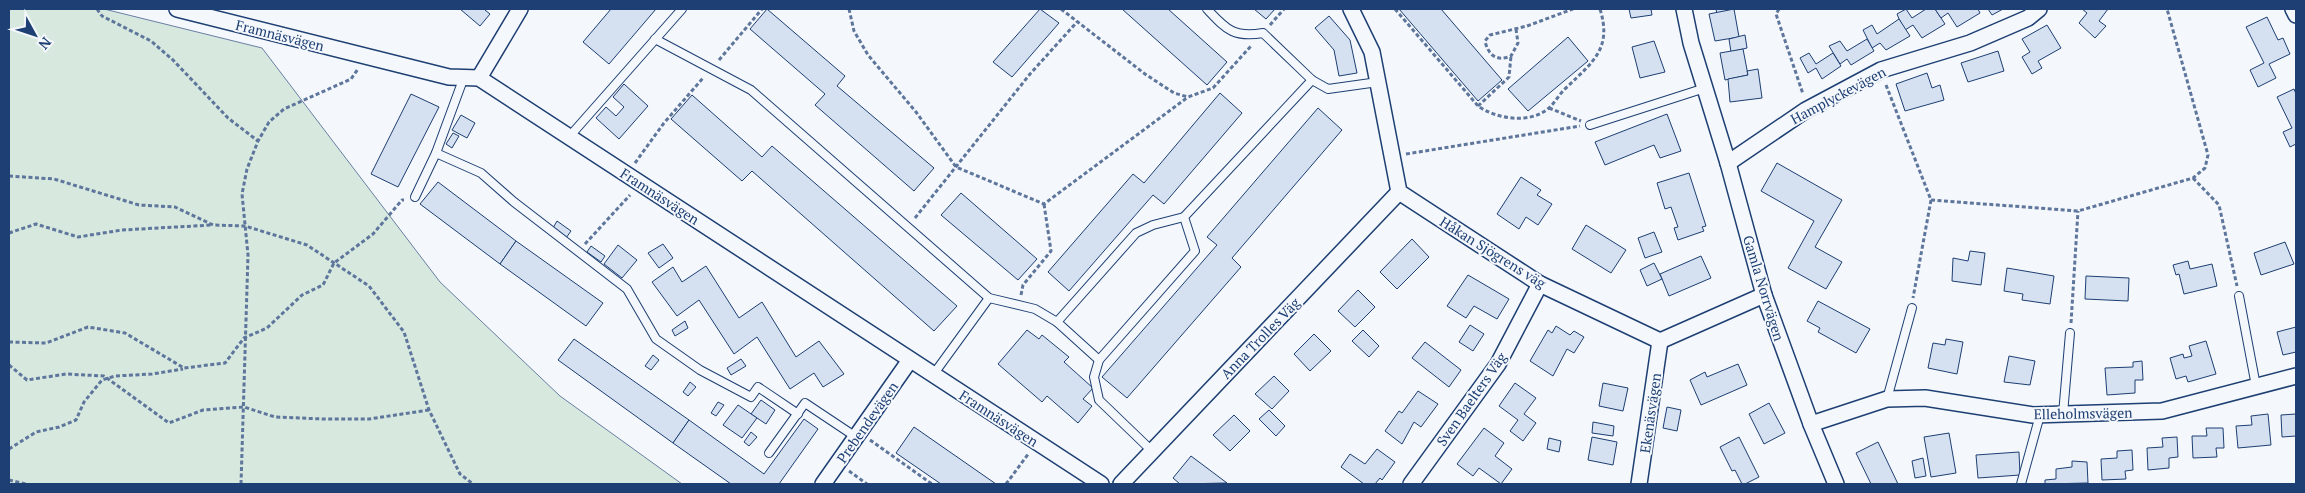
<svg xmlns="http://www.w3.org/2000/svg" width="2305" height="493" font-family="'PT Serif',serif">
  <rect width="100%" height="100%" fill="#f4f7fb"/>
  <polygon fill="#d7e8df" stroke="#687fa3" points="9,9 104,9 262,48 440,282 560,396 682,484 9,484"/>
  <g fill="#d5e0f0" stroke="#1d3f73">
    <polygon points="460,9 487,9 485,10 490,14 480,26"/>
    <polygon points="611,9 656,9 609,64 583,42"/>
    <polygon points="767,9 845,76 837,86 934,168 914,191 815,105 825,94 750,29"/>
    <polygon points="1040,9 1059,23 1012,77 993,62"/>
    <polygon points="1122,9 1168,9 1227,62 1207,85"/>
    <polygon points="1254,9 1275,9 1266,19"/>
    <polygon points="1399,9 1441,9 1502,80 1478,101"/>
    <polygon points="1629,9 1651,9 1652,15 1631,18"/>
    <polygon points="1716,9 1736,9 1717,14"/>
    <polygon points="1734,9 1739,37 1715,41 1709,14"/>
    <polygon points="1906,9 1912,18 1926,9 1935,9 1945,24 1922,38 1913,25 1905,30 1899,19 1897,14"/>
    <polygon points="1935,9 1978,9 1980,13 1957,27 1948,13 1941,18"/>
    <polygon points="1988,9 2003,9 1992,15"/>
    <polygon points="2082,9 2108,9 2099,21 2106,26 2095,38 2079,23 2087,13"/>
    <polygon points="1329,16 1350,40 1357,73 1339,76 1334,50 1315,28"/>
    <polygon points="2267,17 2278,40 2283,38 2290,54 2269,64 2276,78 2258,87 2250,70 2264,63 2246,27"/>
    <polygon points="1899,19 1910,36 1886,50 1880,43 1872,48 1863,30 1872,25 1877,34"/>
    <polygon points="2047,25 2061,48 2038,61 2042,68 2032,74 2022,57 2030,52 2022,39"/>
    <polygon points="1745,35 1747,48 1731,52 1729,39"/>
    <polygon points="1568,37 1588,61 1528,111 1508,89"/>
    <polygon points="1867,39 1874,51 1851,65 1847,59 1840,64 1829,46 1840,41 1847,51"/>
    <polygon points="1654,41 1665,72 1640,78 1632,47"/>
    <polygon points="1743,49 1748,75 1725,80 1720,53"/>
    <polygon points="1998,51 2004,71 1968,82 1961,63"/>
    <polygon points="1809,53 1816,64 1833,53 1841,66 1822,79 1816,68 1808,73 1800,58"/>
    <polygon points="1758,69 1762,98 1730,102 1728,79 1748,75 1747,71"/>
    <polygon points="1927,73 1932,88 1940,85 1944,100 1905,111 1896,84"/>
    <polygon points="624,84 648,106 619,139 596,118 606,107 616,116 624,107 613,97"/>
    <polygon points="2294,89 2296,94 2296,144 2290,147 2283,132 2292,128 2277,97"/>
    <polygon points="1220,93 1242,113 1164,204 1153,195 1069,291 1048,272 1133,174 1144,183"/>
    <polygon points="411,94 439,107 398,187 371,174"/>
    <polygon points="692,95 762,157 772,146 957,306 934,331 752,171 742,181 671,119"/>
    <polygon points="1318,108 1342,130 1232,258 1241,267 1127,398 1102,377 1217,245 1207,237"/>
    <polygon points="1667,114 1681,151 1660,158 1654,145 1605,165 1595,142"/>
    <polygon points="461,115 475,123 467,138 452,130"/>
    <polygon points="453,133 459,136 452,148 446,144"/>
    <polygon points="1777,163 1842,200 1815,247 1842,262 1826,289 1788,268 1814,221 1761,191"/>
    <polygon points="1689,173 1706,226 1702,227 1704,231 1678,240 1674,228 1678,227 1671,207 1665,209 1657,183"/>
    <polygon points="1521,177 1541,190 1537,195 1552,204 1538,225 1526,217 1519,229 1497,214"/>
    <polygon points="438,182 516,241 500,264 420,204"/>
    <polygon points="961,193 1037,259 1018,280 941,215"/>
    <polygon points="557,221 571,231 566,238 553,228"/>
    <polygon points="1586,225 1626,250 1611,273 1572,249"/>
    <polygon points="1654,232 1662,252 1645,258 1638,238"/>
    <polygon points="1412,239 1429,257 1397,289 1380,272"/>
    <polygon points="516,241 603,303 586,326 500,264"/>
    <polygon points="2285,242 2294,264 2261,275 2254,253"/>
    <polygon points="663,244 673,258 659,268 648,253"/>
    <polygon points="618,245 637,260 622,278 604,264"/>
    <polygon points="591,246 605,256 601,262 587,252"/>
    <polygon points="1970,251 1985,253 1981,285 1952,281 1953,258 1968,261"/>
    <polygon points="1701,256 1711,278 1669,296 1660,274"/>
    <polygon points="2188,261 2190,269 2212,264 2217,286 2184,294 2179,274 2176,275 2173,265"/>
    <polygon points="1654,263 1662,279 1647,286 1640,270"/>
    <polygon points="706,266 739,318 762,302 796,357 819,341 844,374 823,387 814,373 790,389 757,337 734,354 699,300 677,316 652,282 673,267 682,282"/>
    <polygon points="2007,268 2054,276 2050,304 2022,300 2023,294 2004,291"/>
    <polygon points="1468,275 1509,299 1497,319 1474,306 1466,318 1447,306"/>
    <polygon points="2086,276 2129,278 2128,301 2085,299"/>
    <polygon points="1358,290 1375,307 1355,327 1338,311"/>
    <polygon points="1818,301 1870,329 1856,353 1818,332 1820,328 1807,321"/>
    <polygon points="685,321 688,328 675,336 672,330"/>
    <polygon points="1470,325 1484,334 1473,351 1459,342"/>
    <polygon points="1556,326 1570,335 1574,331 1584,337 1574,353 1567,349 1553,376 1530,361 1548,330 1552,333"/>
    <polygon points="2296,327 2296,352 2283,355 2277,332"/>
    <polygon points="1027,330 1039,339 1042,335 1069,357 1064,362 1093,388 1083,399 1092,406 1078,423 1047,396 1042,402 998,364"/>
    <polygon points="1363,330 1379,346 1369,357 1352,341"/>
    <polygon points="1314,334 1331,351 1310,371 1294,354"/>
    <polygon points="574,339 689,420 673,443 558,360"/>
    <polygon points="1946,339 1963,342 1957,374 1928,368 1933,343 1945,345"/>
    <polygon points="2206,341 2216,374 2188,382 2186,376 2176,379 2170,358 2183,354 2184,358 2192,356 2189,346"/>
    <polygon points="1425,342 1461,370 1449,387 1412,358"/>
    <polygon points="653,355 659,360 651,370 645,366"/>
    <polygon points="2009,356 2035,361 2030,385 2004,382"/>
    <polygon points="741,359 746,366 731,375 727,368"/>
    <polygon points="2142,361 2143,380 2135,380 2135,393 2107,395 2105,368 2133,367 2133,362"/>
    <polygon points="1738,364 1747,385 1701,405 1690,380 1705,372 1707,377"/>
    <polygon points="1274,376 1289,391 1272,409 1255,394"/>
    <polygon points="690,382 696,387 688,396 683,392"/>
    <polygon points="1515,383 1536,398 1524,414 1536,423 1523,441 1510,431 1518,420 1499,406"/>
    <polygon points="1603,383 1628,388 1623,411 1599,406"/>
    <polygon points="1418,391 1438,404 1421,427 1414,422 1402,444 1385,431 1399,411 1402,413"/>
    <polygon points="761,400 775,410 766,424 751,414"/>
    <polygon points="718,402 724,405 716,416 711,413"/>
    <polygon points="1769,403 1785,433 1764,444 1749,414"/>
    <polygon points="738,405 757,418 742,438 723,425"/>
    <polygon points="1667,407 1681,410 1677,431 1663,428"/>
    <polygon points="1269,410 1285,426 1276,436 1259,419"/>
    <polygon points="2268,414 2271,445 2238,448 2236,426 2252,425 2251,416"/>
    <polygon points="2296,414 2296,436 2282,437 2281,415"/>
    <polygon points="1234,415 1250,431 1230,451 1213,435"/>
    <polygon points="804,419 818,429 779,484 731,484 673,443 689,420 764,474"/>
    <polygon points="1593,422 1614,426 1613,436 1592,433"/>
    <polygon points="914,427 996,484 941,484 896,453"/>
    <polygon points="1484,428 1504,443 1495,456 1512,469 1501,484 1479,468 1473,476 1457,464"/>
    <polygon points="2206,428 2223,428 2224,448 2216,448 2217,457 2193,458 2192,436 2207,436"/>
    <polygon points="751,432 757,437 749,446 744,442"/>
    <polygon points="1949,433 1956,473 1931,477 1924,437"/>
    <polygon points="1592,437 1617,442 1613,465 1588,460"/>
    <polygon points="1739,437 1759,477 1745,484 1742,484 1735,470 1732,471 1720,447"/>
    <polygon points="2177,437 2178,457 2169,458 2169,468 2148,470 2147,448 2163,447 2162,438"/>
    <polygon points="1549,438 1561,441 1559,452 1547,449"/>
    <polygon points="1878,442 1898,484 1871,484 1856,453"/>
    <polygon points="1377,449 1395,462 1382,480 1380,478 1375,484 1364,484 1341,467 1350,454 1365,464"/>
    <polygon points="2132,450 2133,470 2125,471 2126,479 2102,480 2101,459 2117,458 2117,451"/>
    <polygon points="2019,452 2020,475 1978,478 1976,455"/>
    <polygon points="1191,456 1227,483 1180,484 1173,478"/>
    <polygon points="1923,458 1926,476 1915,478 1912,461"/>
    <polygon points="2072,461 2087,462 2088,483 2045,484 2045,480 2056,479 2056,469 2072,467"/>
  </g>
  <g fill="none" stroke-linecap="round" stroke-linejoin="round">
    <defs>
      <g id="lane">
        <path d="M1207,9C1226,29 1233,38 1263,33L1312,80L1328,89L1378,82"/>
        <polyline points="655,39 751,90 989,298 1035,309 1057,322 1099,360"/>
        <polyline points="1590,125 1705,88"/>
        <polyline points="569,137 682,9"/>
        <polyline points="436,153 481,173 514,202 627,289 656,339 700,370 751,397 758,387 798,414"/>
        <polyline points="415,197 436,153 464,77"/>
        <polyline points="2239,296 2256,386"/>
        <polyline points="1057,322 1136,233 1153,225 1184,217"/>
        <polyline points="933,375 989,298"/>
        <polyline points="1887,399 1912,308"/>
        <polyline points="2063,414 2070,333"/>
        <polyline points="1152,451 1099,400 1094,377 1099,360 1195,251 1184,217 1312,80"/>
        <polyline points="769,453 805,403 856,437"/>
        <polyline points="2021,484 2040,415"/>
      </g>
      <g id="street">
        <polyline points="177,9 449,77 479,78 1101,484"/>
        <polyline points="1351,9 1372,52 1399,192 1540,284 1660,341 1764,295"/>
        <polyline points="1684,9 1691,43 1728,163 1764,295 1811,424 1836,484"/>
        <polyline points="2293,9 2296,15"/>
        <polyline points="479,78 520,9"/>
        <polyline points="1728,163 1806,110 1881,70 1970,43 2028,18 2039,9"/>
        <polyline points="1811,424 1887,399 1925,398 2033,415 2162,411 2296,376"/>
        <polyline points="823,484 910,360"/>
        <polyline points="1121,484 1399,192"/>
        <polyline points="1411,484 1498,364 1540,284"/>
        <polyline points="1639,484 1660,341"/>
      </g>
    </defs>
    <use href="#lane" stroke="#1d3f73" stroke-width="10"/>
    <use href="#street" stroke="#1d3f73" stroke-width="18"/>
    <g stroke="#5e769c" stroke-width="3" stroke-dasharray="4 2.5" stroke-linecap="butt">
      <polyline points="97,9 102,16 151,41 173,60 228,118 258,141"/>
      <polyline points="849,9 854,31 868,55 916,112 956,167 1044,204 1188,97"/>
      <polyline points="1061,9 1145,74 1174,93 1188,97 1213,88 1251,46"/>
      <path d="M1395,9L1478,106C1496,119 1531,125 1550,107C1556,101 1560,93 1567,87C1594,61 1612,48 1600,9"/>
      <polyline points="1779,9 1776,14 1803,94"/>
      <polyline points="1270,25 1284,9"/>
      <path d="M1516,29L1518,43L1511,56C1497,62 1488,55 1485,41L1490,35L1527,26L1573,9"/>
      <polyline points="719,60 762,9"/>
      <polyline points="1886,85 1931,200 1913,298"/>
      <polyline points="1478,106 1509,77 1511,56"/>
      <polyline points="1549,108 1581,121"/>
      <polyline points="1406,154 1580,126"/>
      <polyline points="635,163 664,123 703,78"/>
      <polyline points="9,176 54,179 139,205 175,207 213,225 245,226 307,245 369,286 404,332 429,410 460,474 473,484"/>
      <polyline points="2193,178 2219,205 2237,286"/>
      <polyline points="1931,200 2078,211 2193,178 2205,168 2208,155 2167,9"/>
      <polyline points="915,218 1030,74 1077,22"/>
      <polyline points="9,233 36,224 78,237 122,230 212,225"/>
      <polyline points="585,244 630,195"/>
      <polyline points="1021,295 1023,285 1051,251 1044,204"/>
      <polyline points="2071,323 2078,211"/>
      <polyline points="9,342 46,343 88,327 125,333 184,368 225,363 244,338 267,328 302,295 323,285 334,263 373,234 402,200 404,200"/>
      <polyline points="9,365 27,380 66,374 104,376 169,423 203,410 244,407 275,417 324,419 369,419 429,410"/>
      <polyline points="870,440 932,484"/>
      <polyline points="9,449 36,432 59,427 76,420 84,402 102,380 115,376 152,374 183,369"/>
      <polyline points="849,471 867,484"/>
      <polyline points="9,480 26,484"/>
      <polyline points="241,484 248,255 242,194 247,169 258,141 269,122 284,109 351,79 358,69"/>
      <polyline points="1006,484 1029,453"/>
    </g>
    <use href="#lane" stroke="#f4f7fb" stroke-width="8"/>
    <use href="#street" stroke="#f4f7fb" stroke-width="15"/>
  </g>
  <g text-anchor="middle" dominant-baseline="central" stroke-width="4" stroke-linejoin="round" paint-order="stroke">
    <g font-size="14" fill="#1d3f73" stroke="#f4f7fb">
      <text transform="translate(280 35) rotate(14)">Framnäsvägen</text>
      <text transform="translate(1838 95) rotate(-28)">Hamplyckevägen</text>
      <text transform="translate(660 196) rotate(33)">Framnäsvägen</text>
      <text transform="translate(1493 252) rotate(32)">Håkan Sjögrens väg</text>
      <text transform="translate(1764 288) rotate(73)">Gamla Norrvägen</text>
      <text transform="translate(1260 338) rotate(-46)">Anna Trolles Väg</text>
      <text transform="translate(1471 399) rotate(-55)">Sven Baelters Väg</text>
      <text transform="translate(1650 413) rotate(-82)">Ekenäsvägen</text>
      <text transform="translate(2083 413) rotate(-1)">Elleholmsvägen</text>
      <text transform="translate(999 418) rotate(33)">Framnäsvägen</text>
      <text transform="translate(867 422) rotate(-55)">Prebendevägen</text>
    </g>
  </g>
  <rect width="2305" height="493" fill="none" stroke="#1d3f73" stroke-width="20"/>
  <g transform="translate(35 35) rotate(130)" stroke="#f4f7fb" stroke-width="4" paint-order="stroke">
  <path d="M0-4L9 19L0 12L-9 19Z" fill="#1d3f73"/>
  <text y="-8" font-size="14" font-weight="bold" text-anchor="middle" fill="#1d3f73">N</text>
  </g>
</svg>
